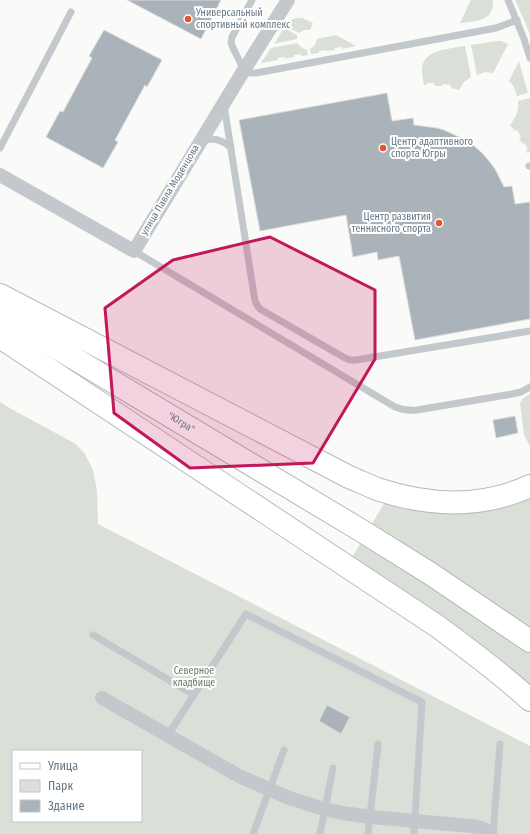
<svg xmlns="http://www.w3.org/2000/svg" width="530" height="834" font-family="'Fira Sans Condensed',sans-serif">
  <rect width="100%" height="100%" fill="#fafaf8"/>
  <g fill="#dadfd7" fill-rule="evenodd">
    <path d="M471,0H493C494,22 476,21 460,23Z"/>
    <polygon points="515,0 530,0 530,35 525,22"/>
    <polygon points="296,18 302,18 313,23 310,30 304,30 299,33 285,26 289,21"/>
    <polygon points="284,28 297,35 297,39 274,44"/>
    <polygon points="336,35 356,46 342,49 342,47 334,48 335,50 326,51 326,50 319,51 319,53 311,54 310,49 315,45 317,39"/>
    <polygon points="497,41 501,41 508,44 493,73 485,72 477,75 471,45"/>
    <polygon points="297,43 302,48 307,50 308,55 301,56 301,54 294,55 294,57 285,59 285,57 278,58 278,60 261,63 271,48"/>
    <path d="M465,46L471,77L464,82L459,90L451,88V85L443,84L442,86H435L434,83H427V85H424C423,80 422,74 422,69C423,49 450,49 465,46Z"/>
    <polygon points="519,61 528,93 517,96 514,87 509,81"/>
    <path d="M530,98V151L527,153L526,151L528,150L525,143L523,144L519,139L521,137L517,130L515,131L510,125C516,117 519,111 518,101Z"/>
    <path d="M530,394V446L524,435L520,404C521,398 526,397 530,394Z"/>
    <path d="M0,402L13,410L76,444L85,454L93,470L97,491L98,524L530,746V834H0ZM13,751H141V821H13Z"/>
    <polygon points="530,494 530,689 350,561 385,502"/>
  </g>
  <g fill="#aab3b9" stroke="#dcdcda">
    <polygon points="127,0 221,0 201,39"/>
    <polygon points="104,30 162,60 147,87 145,85 115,140 118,142 103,168 46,137 60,111 63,112 92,58 89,56"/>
    <polygon points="387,93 392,121 413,118 414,125 437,128 444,130 461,138 472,144 482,153 489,161 495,169 504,187 512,186 515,204 530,202 530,319 415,340 399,256 378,260 377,252 353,257 346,215 260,231 239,120"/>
    <polygon points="515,416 518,433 496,438 493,420"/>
    <polygon points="327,705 350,717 341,734 319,721"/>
  </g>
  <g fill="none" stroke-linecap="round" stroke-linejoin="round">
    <defs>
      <g id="primary">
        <path d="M0,295L349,477C358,481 368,485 377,489C428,506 480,509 530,486"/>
        <path d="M0,337L437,626C469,650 501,673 530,700"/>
      </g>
      <g id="trunk">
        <path id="s1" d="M0,314L362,531L431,574L530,641"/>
      </g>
    </defs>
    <use href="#primary" stroke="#b5babe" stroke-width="24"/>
    <use href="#trunk" stroke="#b4b9bd" stroke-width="24"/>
    <g stroke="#c3c8cc" stroke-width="7">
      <polyline points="252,0 232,37 231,42 233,48 244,70 250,73 256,73 496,28 517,20"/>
      <polyline points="508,0 524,39 530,58"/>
      <polyline points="224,105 255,301 257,305 260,309 345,358 350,360 356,360 530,331"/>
      <path d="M203,141C214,137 223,140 231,148"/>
      <polyline points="0,148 71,12"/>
      <polyline points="529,166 530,166"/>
      <path d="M134,251L395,407C403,410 409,411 417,410L512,394L521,392L530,387"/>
      <polyline points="93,635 194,695"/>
      <polyline points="168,735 246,614 422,702 414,834"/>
      <polyline points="253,834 284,750"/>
      <polyline points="320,834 333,768"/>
      <polyline points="368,834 378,744"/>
      <polyline points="493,834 500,744"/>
    </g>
    <g stroke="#c3c8cc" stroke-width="14">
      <polyline points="0,175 134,251 244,70 288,0"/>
      <path d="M102,698L239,776L289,798L324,809L343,813L370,817L471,826C478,827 485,828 490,834"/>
    </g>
    <use href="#primary" stroke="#fff" stroke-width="22"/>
    <use href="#trunk" stroke="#fff" stroke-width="22"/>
  </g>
  <path fill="#c2185b" fill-opacity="0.2" stroke="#c2185b" stroke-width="3" stroke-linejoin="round" d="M270,237L375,290V359L313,463L190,468L114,413L105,308L173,260Z"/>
  <g fill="#e4572e" stroke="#fff" stroke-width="1.5">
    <circle cx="188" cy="19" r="4"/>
    <circle cx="383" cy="148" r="4"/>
    <circle cx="439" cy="223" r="4"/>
  </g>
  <g text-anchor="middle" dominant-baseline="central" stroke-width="4" stroke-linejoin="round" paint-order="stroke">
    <g font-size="10" fill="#657683" stroke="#fff" text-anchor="start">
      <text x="196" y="13">Универсальный<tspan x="196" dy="12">спортивный комплекс</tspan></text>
      <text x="391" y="142">Центр адаптивного<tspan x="391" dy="12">спорта Югры</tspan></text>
      <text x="431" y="217" text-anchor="end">Центр развития<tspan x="431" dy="12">теннисного спорта</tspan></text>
    </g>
    <g font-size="10" fill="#657683" stroke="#fff">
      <text transform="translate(170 190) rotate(-59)">улица Павла Моденцова</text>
      <text stroke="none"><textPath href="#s1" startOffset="211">"Югра"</textPath></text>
    </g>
    <g font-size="10" fill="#687a64" stroke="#fff">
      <text x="194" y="671">Северное<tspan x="194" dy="12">кладбище</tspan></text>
    </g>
  </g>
  <rect x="12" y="750" width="130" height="72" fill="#ffffff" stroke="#c1c8cd"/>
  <rect x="20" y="763" width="20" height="6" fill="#ffffff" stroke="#c1c8cd"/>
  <text x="48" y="770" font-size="12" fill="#657683">Улица</text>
  <rect x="20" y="780" width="20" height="12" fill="#dadfd7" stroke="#c1c8cd"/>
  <text x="48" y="790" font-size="12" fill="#657683">Парк</text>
  <rect x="20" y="800" width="20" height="12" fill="#aab3b9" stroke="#c1c8cd"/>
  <text x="48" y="810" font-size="12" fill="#657683">Здание</text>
</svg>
